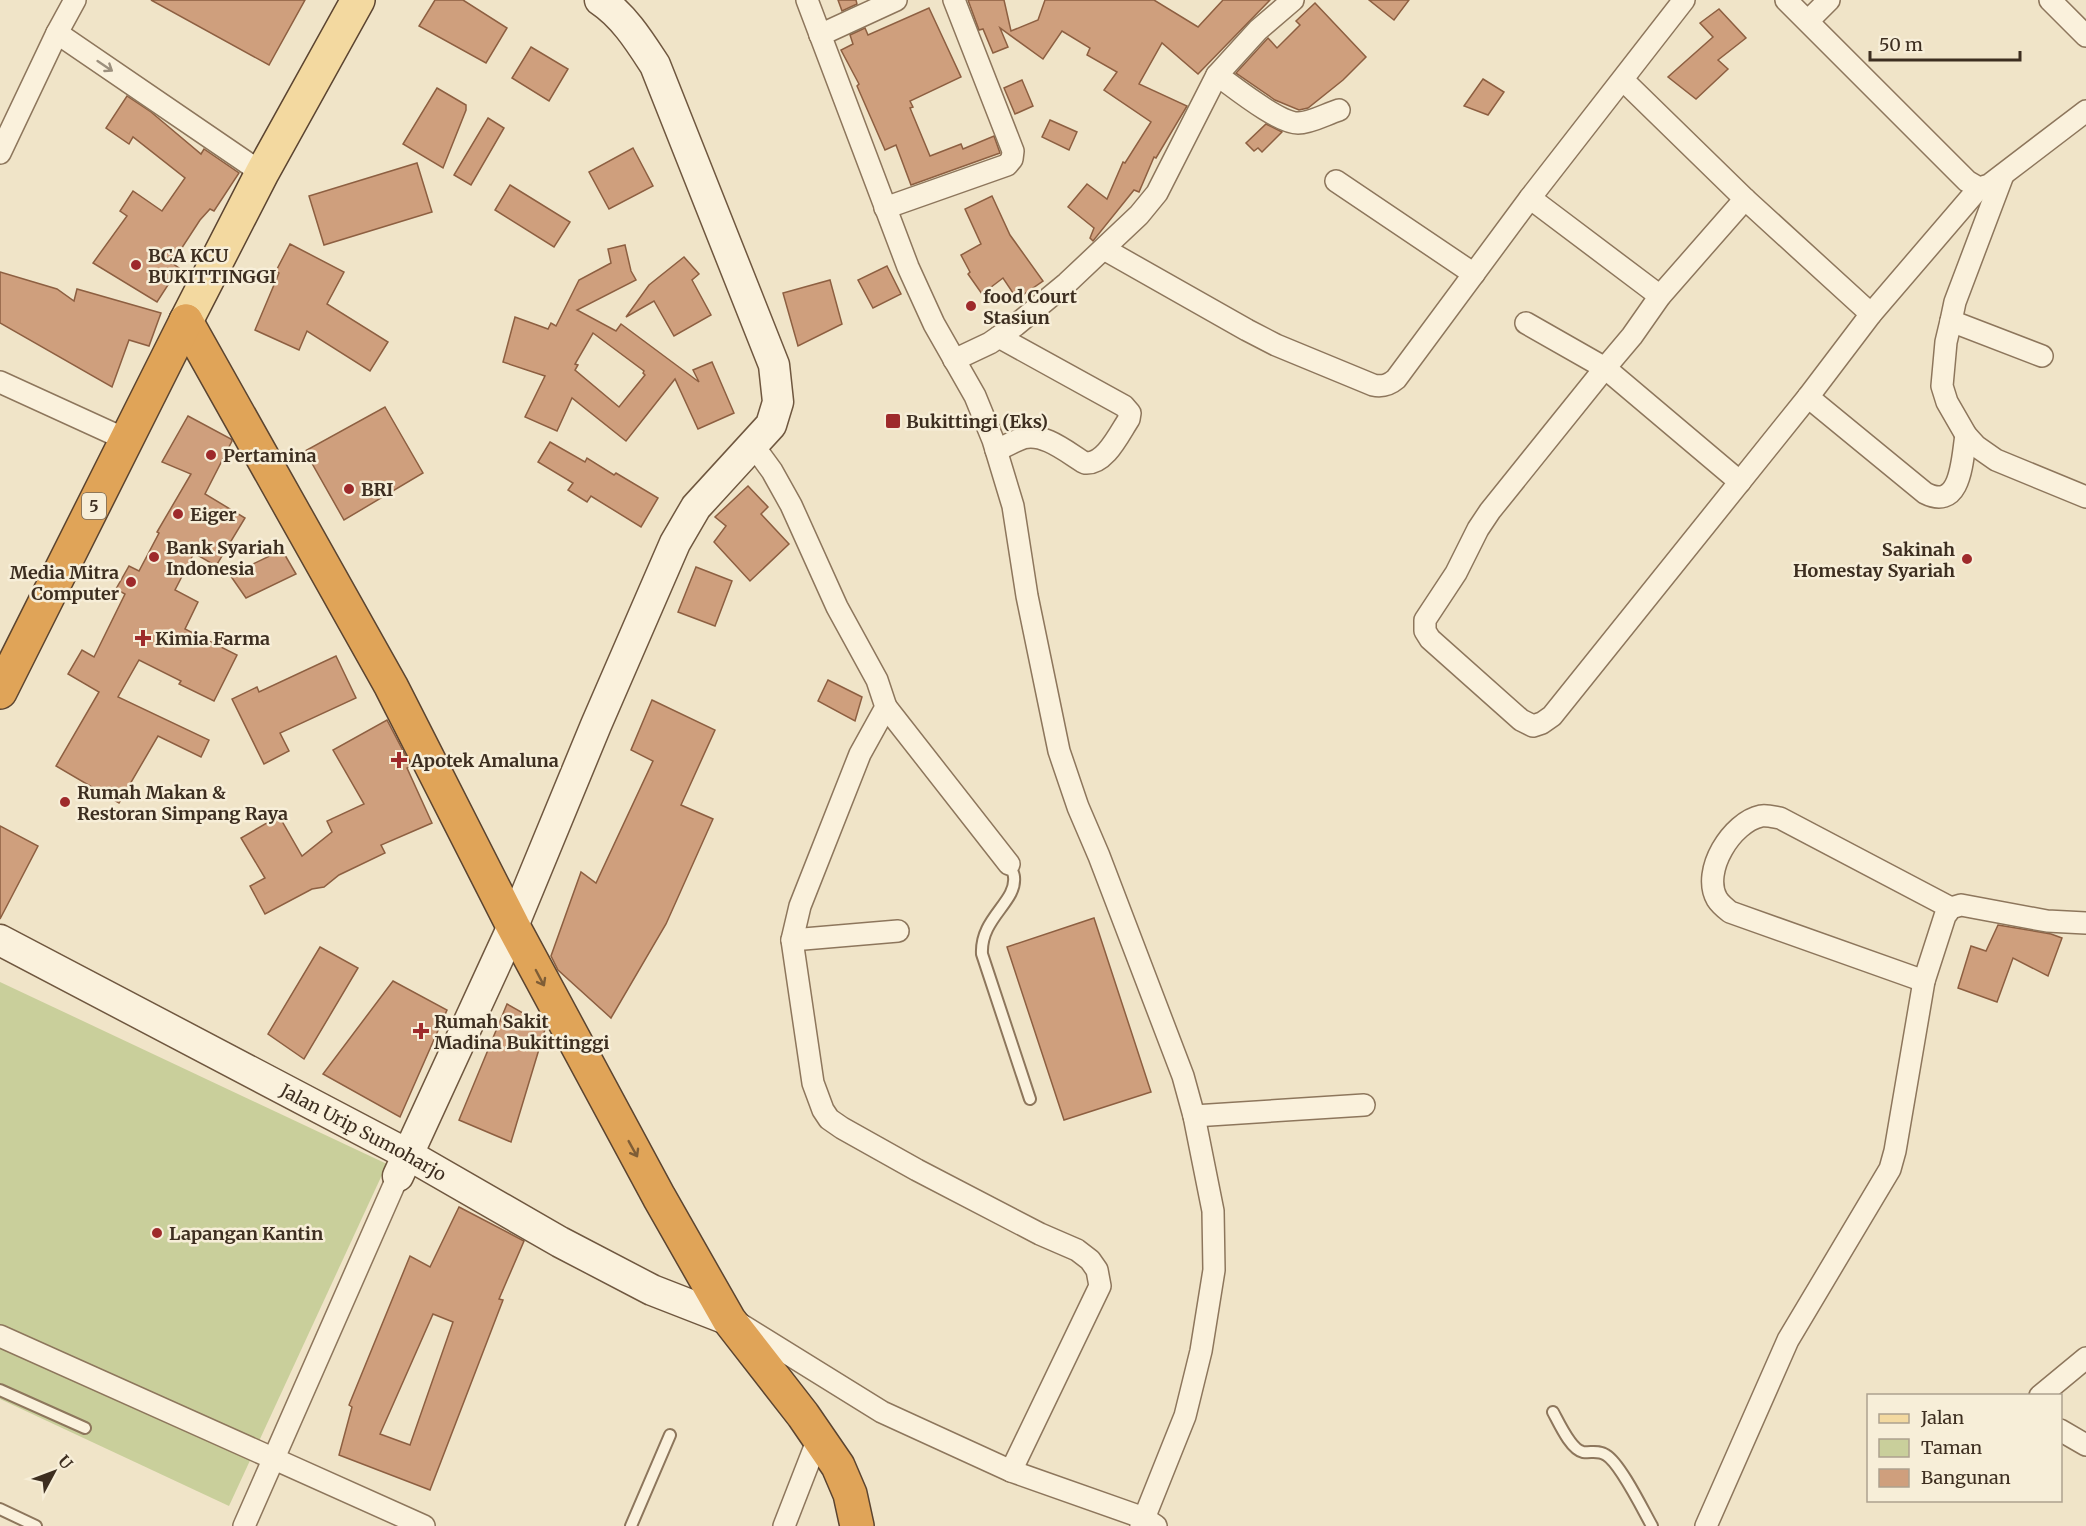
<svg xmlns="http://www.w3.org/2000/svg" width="2086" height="1526" font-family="Merriweather,serif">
  <rect width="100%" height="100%" fill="#f0e4c8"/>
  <polygon fill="#c9cf9b" points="0,982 387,1164 229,1506 0,1399"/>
  <g fill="#cf9f7d" stroke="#8d5f41" stroke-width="1.5" fill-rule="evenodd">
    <polygon points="151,0 305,0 269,65"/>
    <polygon points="435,0 463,0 507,28 486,63 419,26"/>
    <polygon points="838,0 856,0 857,4 842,11"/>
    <polygon points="968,0 1004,0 1011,31 1038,20 1045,0 1154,0 1198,27 1223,0 1270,0 1198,74 1162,43 1139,84 1187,106 1156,158 1154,157 1139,192 1134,190 1093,241 1090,238 1094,228 1068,207 1087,184 1107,199 1123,162 1125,163 1151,122 1104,90 1117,72 1087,55 1090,48 1062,31 1043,59 1000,28 1008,47 993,53 983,29 979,30"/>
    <polygon points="1369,0 1409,0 1394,20"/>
    <polygon points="1315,3 1366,57 1343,80 1308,108 1299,110 1275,100 1236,73 1268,38 1277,48 1300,25 1296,21"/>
    <polygon points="929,8 961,77 910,101 913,107 910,108 930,156 961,144 963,149 994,136 1000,153 911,185 896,145 885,150 857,86 859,84 841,50 853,44 850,35 865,28 868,35"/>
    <polygon points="1719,9 1746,38 1718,60 1728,69 1696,99 1668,77 1713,37 1700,23"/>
    <polygon points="531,47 568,69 549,101 512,78"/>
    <polygon points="1483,79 1504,92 1488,115 1464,106"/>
    <polygon points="1022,80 1033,106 1015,114 1004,88"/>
    <polygon points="437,88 466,105 466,110 443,168 403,144"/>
    <polygon points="127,96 151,112 201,154 204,149 239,173 214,211 210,209 200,220 172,263 179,268 157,302 93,263 127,216 120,211 133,191 162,211 185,178 133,137 129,144 106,128"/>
    <polygon points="488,118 504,128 471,185 454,175"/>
    <polygon points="1050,120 1077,132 1069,150 1042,137"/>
    <polygon points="1266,124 1282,132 1262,152 1258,148 1254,151 1246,143"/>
    <polygon points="633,148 653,186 609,209 589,172"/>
    <polygon points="417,163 432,212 324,245 309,196"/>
    <polygon points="510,185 570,222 554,247 495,210"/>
    <polygon points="992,196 1010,235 1043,281 1017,299 1003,278 982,294 968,274 970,272 961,255 981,244 965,209"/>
    <polygon points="290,244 344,272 327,304 388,342 370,371 307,331 299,350 255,330 279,273 276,271"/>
    <path d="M625,245L631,271L636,280L577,310L616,331L621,324L699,382L693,370L712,362L734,413L698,429L675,379L626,441L572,398L557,431L525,417L545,376L503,362L515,317L548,329L551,323L556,326L579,280L611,263L608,249ZM593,333L644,371L643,373L645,375L619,407L575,370L578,365L575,364Z"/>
    <polygon points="684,257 699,274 692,280 711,315 674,336 654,301 626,317 649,285"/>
    <polygon points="887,266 901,294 873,308 858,280"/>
    <polygon points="0,272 57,289 74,301 77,289 161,313 149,346 129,340 112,387 0,323"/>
    <polygon points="830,280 842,324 798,346 783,293"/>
    <polygon points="385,407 423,473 344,520 305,451"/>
    <polygon points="188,416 231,439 232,441 205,494 245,518 216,566 194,553 175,590 198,602 185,629 237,655 214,701 179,684 181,681 139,660 118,697 209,740 201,757 158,736 119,803 56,766 99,692 68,674 82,650 94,657 125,594 116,589 129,566 139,571 159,533 157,532 191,474 162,462"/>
    <polygon points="550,442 585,462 587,458 614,475 616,473 658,498 641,527 591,496 587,502 568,490 573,483 538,462"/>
    <polygon points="748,486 768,507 761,514 789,544 750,581 714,542 726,526 715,517"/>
    <polygon points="282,550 296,574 246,598 230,575"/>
    <polygon points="696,567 732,581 715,626 678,612"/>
    <polygon points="336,656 356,698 280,733 289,751 264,764 232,699 257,687 259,692"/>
    <polygon points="828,680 862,697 855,721 818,701"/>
    <polygon points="652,700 715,730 681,805 713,819 666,924 611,1018 558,970 551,956 581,872 596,883 653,761 631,750"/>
    <polygon points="387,720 411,766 407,768 432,823 381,845 385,853 339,875 324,887 312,889 265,914 250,886 265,878 241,838 279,816 302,856 332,832 327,821 364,804 333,750"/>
    <polygon points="0,826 38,846 0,919"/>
    <polygon points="1094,918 1151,1092 1064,1120 1007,947"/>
    <polygon points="1998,925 2051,934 2062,938 2048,976 2013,958 1997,1002 1958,988 1971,946 1986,951"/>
    <polygon points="320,947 358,968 304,1059 268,1034"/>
    <polygon points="393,981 447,1010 400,1117 323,1074"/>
    <polygon points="507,1004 546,1026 511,1142 459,1120"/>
    <path d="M459,1207L524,1241L499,1299L503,1300L430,1490L339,1455L352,1407L349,1405L410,1256L430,1267ZM433,1314L453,1322L410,1445L380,1434Z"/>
  </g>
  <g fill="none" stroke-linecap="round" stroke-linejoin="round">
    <defs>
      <g id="lane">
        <path d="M1009,864C1010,867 1014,873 1014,877C1017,902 980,918 982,954L1030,1099"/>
        <polyline points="0,1390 85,1428"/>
        <path d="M1553,1412C1559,1423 1571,1450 1583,1452C1591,1453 1599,1450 1606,1455C1620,1463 1643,1510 1652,1526"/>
        <polyline points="0,1509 36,1526"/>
        <polyline points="631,1526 670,1435"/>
      </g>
      <g id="street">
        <polyline points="807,0 908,267 934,324 975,396 993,440 1013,506 1027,596 1059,751 1078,807 1099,856 1183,1076 1194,1116 1213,1211 1214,1270 1201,1351 1185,1416 1141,1526"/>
        <polyline points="1786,0 1967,181 1979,188 1989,185 2086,111"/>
        <polyline points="2050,0 2086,36"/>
        <polyline points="1808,21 1829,0"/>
        <polyline points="57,33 262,173"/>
        <polyline points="820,35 896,0"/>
        <path d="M1217,75C1234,87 1278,123 1298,123C1311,123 1326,114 1339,110"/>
        <polyline points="1623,80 1745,199 1871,314"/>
        <polyline points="0,153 57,33 75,0"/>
        <polyline points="2003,175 1955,302 1951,321 2042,356"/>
        <polyline points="1336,181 1474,274"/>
        <polyline points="1530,198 1660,296"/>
        <polyline points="1745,199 1660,296 1632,336 1605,368 1490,511 1478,529 1456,573 1425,620 1425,631 1430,639 1521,720 1533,726 1542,723 1552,716 1808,397 1871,314 1979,188"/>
        <polyline points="885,208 1007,165 1012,159 1013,151 954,0"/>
        <path d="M1104,249L1247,330L1276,345L1373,385C1383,387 1389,385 1396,379L1530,198L1684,0"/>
        <polyline points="1951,321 1946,342 1942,386 1947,402 1966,435 1976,446 1996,460 2086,497"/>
        <polyline points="1526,323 1605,368 1740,482"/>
        <polyline points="954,360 990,343 1016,325 1067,283 1139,215 1157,193 1217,75 1258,30 1293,0"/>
        <polyline points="0,382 127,440"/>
        <path d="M1808,397L1925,493C1962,512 1962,458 1966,435"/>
        <polyline points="753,445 772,471 791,505 837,607 877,680 886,707 860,754 800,906 792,940 813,1083 823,1110 829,1119 842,1128 917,1170 1040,1234 1077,1250 1090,1260 1097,1270 1100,1286 1011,1471"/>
        <path d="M996,450C1005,447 1014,441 1023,438C1044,432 1068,453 1085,463C1105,465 1119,434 1129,419L1130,413L1124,406L999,337"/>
        <polyline points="886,707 1009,864"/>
        <polyline points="792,940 898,931"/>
        <path d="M1924,981L1730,912C1725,908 1720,904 1717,899C1701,871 1732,822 1761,816C1767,815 1774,817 1780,818L1951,908"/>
        <polyline points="1194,1116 1364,1105"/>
        <polyline points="740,1324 882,1412 1011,1471 1144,1518 1156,1526"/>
        <polyline points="0,1336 424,1526"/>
        <polyline points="2040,1396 2086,1358"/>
        <polyline points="2060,1430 2086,1445"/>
        <polyline points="244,1526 398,1176"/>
        <polyline points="784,1526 819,1436"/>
        <polyline points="1706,1526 1788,1340 1890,1169 1895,1151 1924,981 1945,916 1951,908 1961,905 2047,921 2086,923"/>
      </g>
      <g id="secondary">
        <path id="s1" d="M0,940L407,1154L560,1242L652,1290L729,1320"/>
        <path d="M398,1176L513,926L596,725L675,543L696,507L771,425L778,402L774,365L655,65C640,42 624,16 600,0"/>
      </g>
      <polyline id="primary" points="186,321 262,173 358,0"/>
      <g id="highway">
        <polyline points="186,321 391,686 513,926 659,1197 729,1320 803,1415 838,1466 850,1494 857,1526"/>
        <polyline points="0,692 186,321"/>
      </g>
    </defs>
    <use href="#lane" stroke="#8d765c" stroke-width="14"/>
    <use href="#street" stroke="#8d765c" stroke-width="24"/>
    <use href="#secondary" stroke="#6f573f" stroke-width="33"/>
    <use href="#primary" stroke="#5b4430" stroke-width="36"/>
    <use href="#highway" stroke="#5b4430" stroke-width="36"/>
    <use href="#lane" stroke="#faf1dc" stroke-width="10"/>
    <use href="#street" stroke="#faf1dc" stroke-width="21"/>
    <use href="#secondary" stroke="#faf1dc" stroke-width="30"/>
    <use href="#primary" stroke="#f3d9a0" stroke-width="33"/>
    <use href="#highway" stroke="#e0a458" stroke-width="33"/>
  </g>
  <defs><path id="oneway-shaft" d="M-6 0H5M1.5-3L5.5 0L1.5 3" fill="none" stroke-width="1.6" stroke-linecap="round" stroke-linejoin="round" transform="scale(1.5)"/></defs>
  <use stroke="#9c907e" href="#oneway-shaft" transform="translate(105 66) rotate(34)"/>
  <g stroke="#7e5d36">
    <use href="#oneway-shaft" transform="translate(540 978) rotate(62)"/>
    <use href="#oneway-shaft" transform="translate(633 1149) rotate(61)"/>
  </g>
  <g fill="#9e2a2b" stroke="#f7eed8" stroke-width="2">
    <circle cx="136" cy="265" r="6"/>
    <circle cx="971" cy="306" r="6"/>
    <rect x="885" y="413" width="16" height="16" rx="3"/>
    <circle cx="211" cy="455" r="6"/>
    <circle cx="349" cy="489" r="6"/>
    <circle cx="178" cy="514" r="6"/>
    <circle cx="154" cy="557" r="6"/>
    <circle cx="1967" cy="559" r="6"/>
    <circle cx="131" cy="582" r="6"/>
    <path d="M140 629h6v6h6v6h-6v6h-6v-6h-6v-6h6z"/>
    <path d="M396 751h6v6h6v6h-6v6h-6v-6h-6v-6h6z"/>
    <circle cx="65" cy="802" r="6"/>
    <path d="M418 1022h6v6h6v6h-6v6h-6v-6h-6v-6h6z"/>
    <circle cx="157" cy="1233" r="6"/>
  </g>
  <g text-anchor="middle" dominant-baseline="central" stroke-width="5" stroke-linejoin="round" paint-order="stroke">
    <rect fill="#f7eed8" stroke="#756857" stroke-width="1.5" x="82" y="493" width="24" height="26" rx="4.5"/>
    <g font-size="16" font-weight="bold" fill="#3d2e20">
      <text x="94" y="506">5</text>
    </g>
    <g font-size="18" font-weight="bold" fill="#3d2e20" stroke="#f7eed8" text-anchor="start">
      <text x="148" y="255">BCA KCU<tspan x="148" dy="21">BUKITTINGGI</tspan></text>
      <text x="983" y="296">food Court<tspan x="983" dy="21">Stasiun</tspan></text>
      <text x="906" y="421">Bukittingi (Eks)</text>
      <text x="223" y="455">Pertamina</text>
      <text x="361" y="489">BRI</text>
      <text x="190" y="514">Eiger</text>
      <text x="166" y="547">Bank Syariah<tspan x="166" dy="21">Indonesia</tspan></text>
      <text x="1955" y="549" text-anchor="end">Sakinah<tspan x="1955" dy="21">Homestay Syariah</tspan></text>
      <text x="119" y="572" text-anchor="end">Media Mitra<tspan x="119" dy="21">Computer</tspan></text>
      <text x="155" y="638">Kimia Farma</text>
      <text x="411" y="760">Apotek Amaluna</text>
      <text x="77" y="792">Rumah Makan &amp;<tspan x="77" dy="21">Restoran Simpang Raya</tspan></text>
      <text x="434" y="1021">Rumah Sakit<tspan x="434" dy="21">Madina Bukittinggi</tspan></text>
      <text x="169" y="1233">Lapangan Kantin</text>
    </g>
    <g font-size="18" fill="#3d2e20" stroke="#f7eed8">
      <text stroke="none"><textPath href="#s1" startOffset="411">Jalan Urip Sumoharjo</textPath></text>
    </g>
  </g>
  <rect x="1867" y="1394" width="195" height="108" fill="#f7eed8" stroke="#ada18e" stroke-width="1.5"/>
  <rect x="1879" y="1414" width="30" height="9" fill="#f3d9a0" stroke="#ada18e" stroke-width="1.5"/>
  <text x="1921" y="1424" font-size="18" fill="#3d2e20">Jalan</text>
  <rect x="1879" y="1439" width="30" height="18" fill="#c9cf9b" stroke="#ada18e" stroke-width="1.5"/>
  <text x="1921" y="1454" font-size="18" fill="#3d2e20">Taman</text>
  <rect x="1879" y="1469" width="30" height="18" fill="#cf9f7d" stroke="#ada18e" stroke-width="1.5"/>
  <text x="1921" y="1484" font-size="18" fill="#3d2e20">Bangunan</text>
  <g transform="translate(54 1472) rotate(49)" stroke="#f7eed8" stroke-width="4.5" paint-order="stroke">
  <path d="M0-4.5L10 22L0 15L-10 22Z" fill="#3d2e20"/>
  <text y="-9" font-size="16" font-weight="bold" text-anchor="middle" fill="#3d2e20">U</text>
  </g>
  <path d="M1870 51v9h150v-9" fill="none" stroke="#3d2e20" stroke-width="3"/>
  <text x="1879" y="51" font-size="18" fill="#3d2e20" stroke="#f7eed8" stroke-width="4.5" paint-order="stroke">50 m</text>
</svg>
